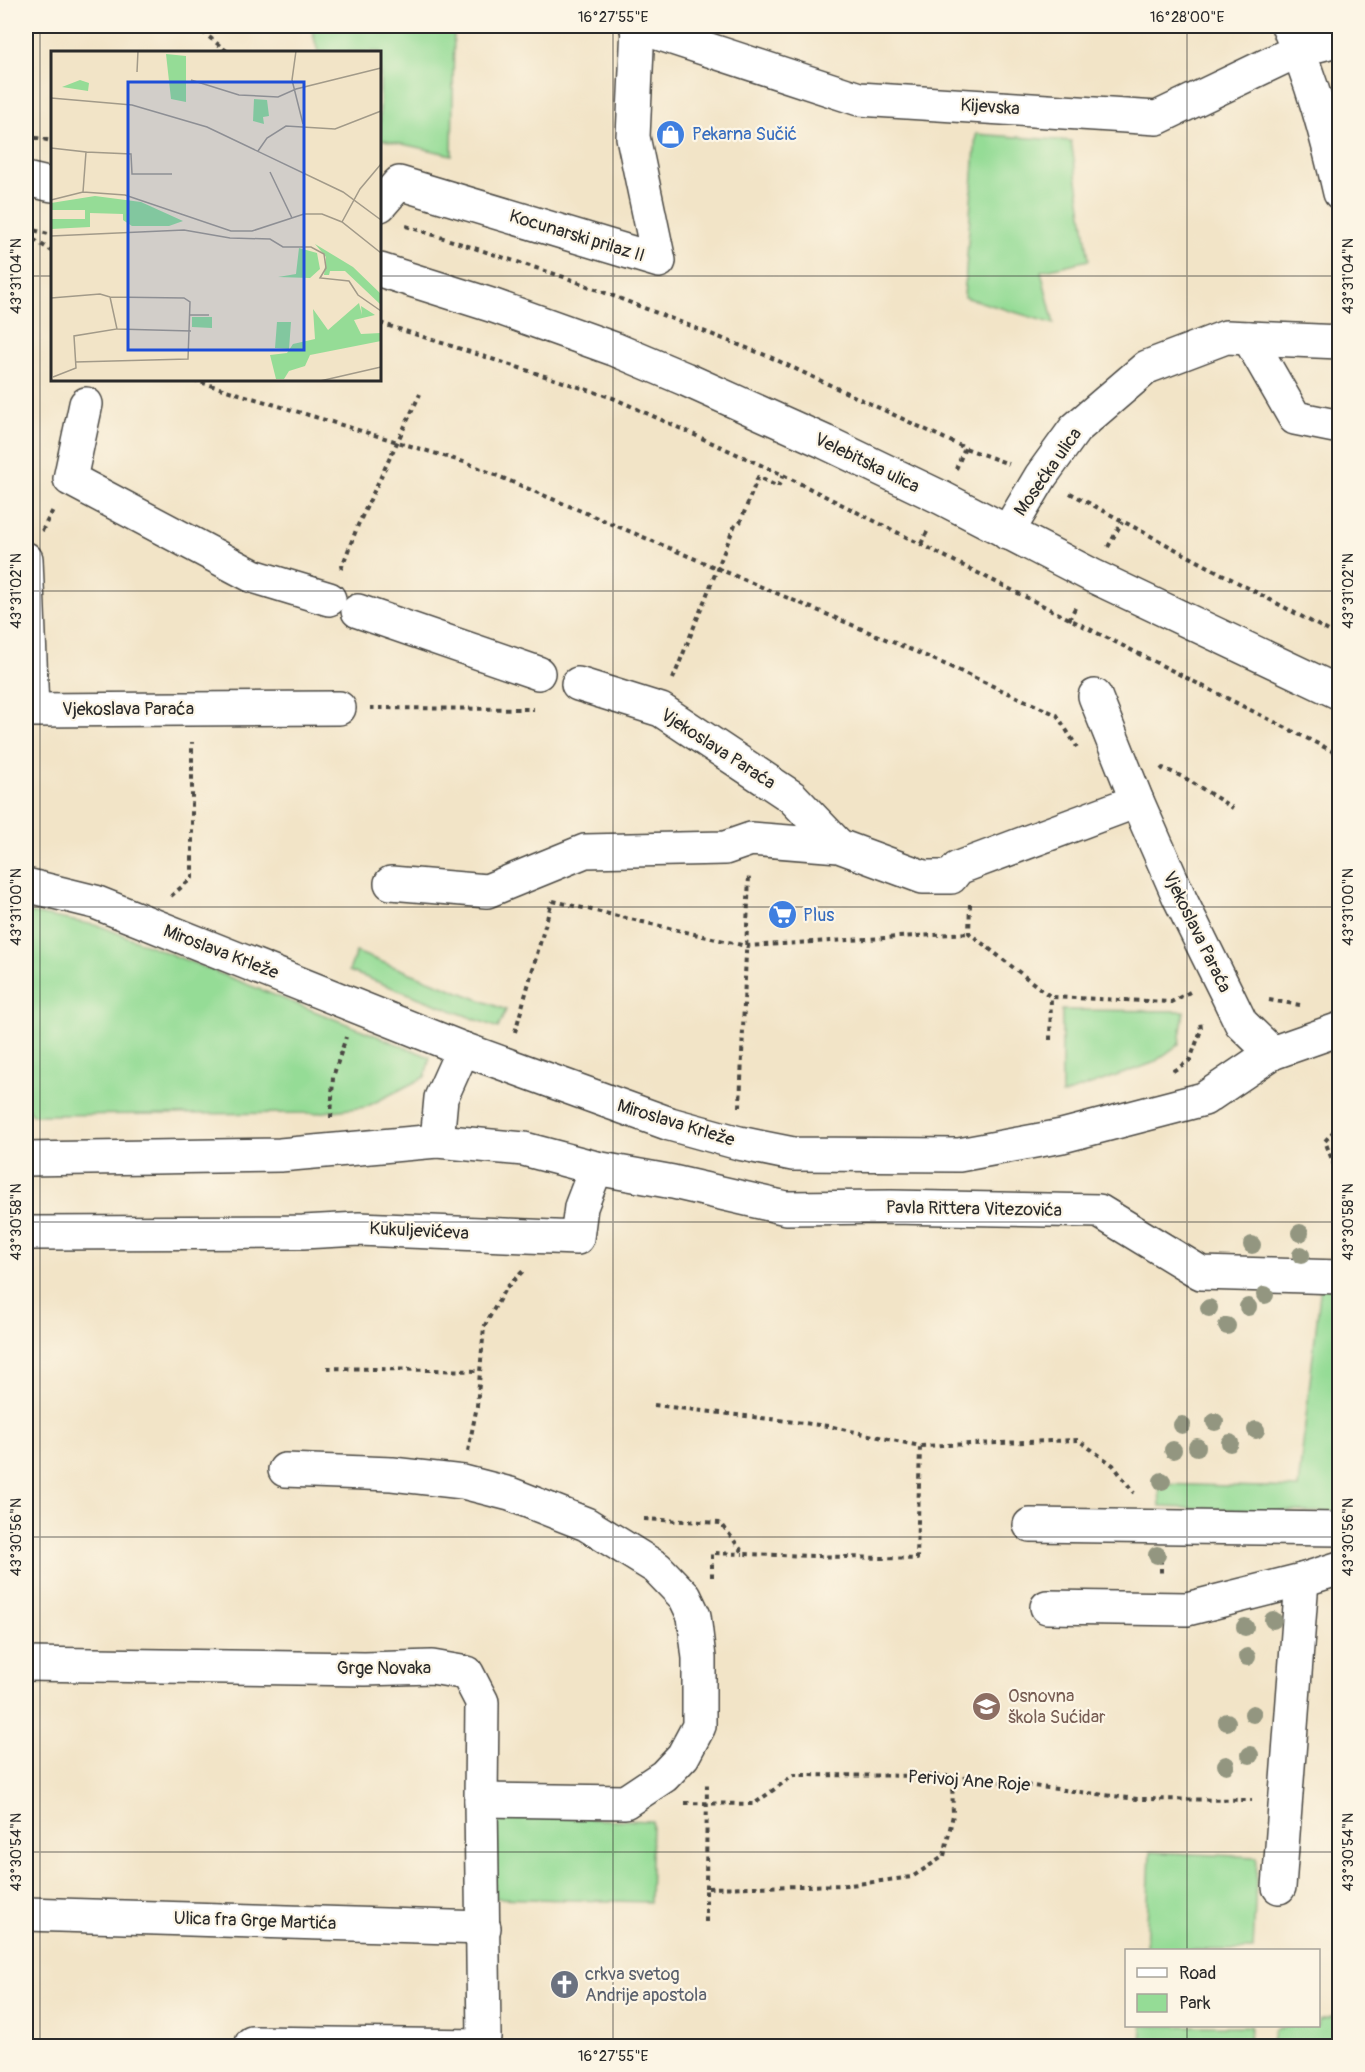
<svg xmlns="http://www.w3.org/2000/svg" width="1365" height="2072" font-family="Pangolin,sans-serif">
  <rect width="100%" height="100%" fill="#fcf5e5"/>
  <filter id="ink" filterUnits="userSpaceOnUse"><feTurbulence type="fractalNoise" baseFrequency=".0167" numOctaves="2"/><feDisplacementMap in="SourceGraphic" scale="12" xChannelSelector="R" yChannelSelector="G"/><feConvolveMatrix kernelMatrix="1 2 1 2 8 2 1 2 1" color-interpolation-filters="sRGB"/></filter>
  <filter id="wash" filterUnits="userSpaceOnUse"><feTurbulence type="fractalNoise" baseFrequency=".008" numOctaves="4" result="noise"/><feDisplacementMap in="SourceGraphic" scale="24" xChannelSelector="R" yChannelSelector="G"/><feGaussianBlur stdDeviation="1.35" result="paint"/><feColorMatrix in="noise" values="0 0 0 0 0 0 0 0 0 0 0 0 0 0 0 0 0 1.4 0 .05"/><feComposite in="paint" operator="in"/></filter>
  <g filter="url(#wash)">
    <rect width="100%" height="100%" fill="#f2e4c7"/>
    <g fill="#95dc96" stroke="#608460" stroke-width="1.5">
      <polygon points="311,26 454,26 452,155 380,139 380,52 318,52"/>
      <polygon points="976,134 1071,141 1089,260 1041,271 1054,324 964,297"/>
      <polygon points="26,912 100,926 430,1057 425,1077 366,1107 316,1113 32,1115 26,1105"/>
      <polygon points="356,952 506,1010 498,1028 349,971"/>
      <polygon points="1062,1010 1184,1011 1179,1044 1153,1063 1062,1095"/>
      <polygon points="1321,1284 1339,1284 1339,1513 1160,1507 1159,1484 1298,1488"/>
      <polygon points="497,1816 652,1821 650,1902 494,1898"/>
      <polygon points="1150,1852 1257,1857 1253,1950 1146,1950"/>
      <polygon points="1339,2015 1339,2046 1271,2046 1275,2029 1292,2026 1318,2026 1319,2020"/>
      <polygon points="1142,2026 1250,2026 1249,2046 1141,2046"/>
    </g>
  </g>
  <g filter="url(#ink)">
    <g fill="none" stroke-linecap="round" stroke-linejoin="round">
      <defs>
        <g id="minor">
          <polyline points="636,26 859,99 1157,118 1299,50 1340,39"/>
          <path d="M1288,26C1312,80 1327,136 1340,193"/>
          <polyline points="26,179 52,185"/>
          <polyline points="380,205 399,183 659,261 633,137 638,26"/>
          <polyline points="380,270 494,306 614,349 685,379 825,442 942,498 1093,576 1340,693"/>
          <polyline points="1249,338 1295,418 1340,427"/>
          <polyline points="86,404 70,479 253,576 329,599"/>
          <polyline points="1007,533 1041,476 1075,429 1147,367 1226,337 1340,342"/>
          <polyline points="26,559 32,710 339,708"/>
          <polyline points="358,611 538,673"/>
          <polyline points="578,684 661,710 792,797 839,846"/>
          <polyline points="1095,696 1137,801 1180,899 1225,990 1241,1023 1272,1053"/>
          <polyline points="391,883 487,891 585,851 725,848 751,839 839,846 923,877 951,877 958,868 1137,801"/>
          <polyline points="26,885 95,902 463,1049 670,1124 739,1143 793,1154 959,1155 1062,1136 1204,1099 1272,1053 1340,1029"/>
          <polyline points="437,1141 441,1098 463,1049"/>
          <polyline points="26,1159 280,1155 437,1141 524,1149 596,1168 673,1182 786,1208 891,1207 1099,1211 1201,1273 1340,1277"/>
          <polyline points="26,1233 303,1232 359,1229 577,1238 581,1207 596,1168"/>
          <polyline points="285,1470 392,1474 463,1482 510,1494 586,1524 657,1568 685,1597 694,1616 699,1658 699,1726 683,1756 664,1776 625,1802 481,1800"/>
          <polyline points="1030,1525 1340,1529"/>
          <polyline points="1047,1607 1187,1609 1302,1580 1340,1568"/>
          <polyline points="26,1664 365,1669 432,1667 467,1673 482,1702 481,1800 484,2037 482,2046"/>
          <polyline points="1279,1887 1302,1580"/>
          <polyline points="26,1914 484,1928"/>
          <polyline points="252,2043 482,2046"/>
        </g>
      </defs>
      <use href="#minor" stroke="#494742" stroke-width="36"/>
      <g stroke="#494742" stroke-width="4" stroke-dasharray="4.5 4.5" stroke-linecap="butt">
        <polyline points="195,26 228,52"/>
        <polyline points="26,136 52,141"/>
        <polyline points="406,226 567,278 770,357 965,448 1009,464"/>
        <polyline points="26,228 52,235"/>
        <polyline points="26,235 52,251"/>
        <polyline points="380,323 613,398 783,475 1340,755"/>
        <polyline points="193,380 467,463 933,659 1057,715 1077,747"/>
        <polyline points="956,469 965,448"/>
        <polyline points="1070,493 1340,637"/>
        <polyline points="740,523 758,477 778,487 783,475"/>
        <polyline points="42,531 54,508"/>
        <polyline points="921,544 929,528"/>
        <polyline points="1108,547 1122,522"/>
        <polyline points="341,569 358,525 420,394"/>
        <polyline points="1069,620 1077,604"/>
        <polyline points="673,679 736,522"/>
        <polyline points="370,708 534,709"/>
        <polyline points="1161,770 1163,768 1185,778 1233,808"/>
        <polyline points="171,896 192,878 192,742"/>
        <polyline points="553,901 746,946 969,933"/>
        <polyline points="970,904 969,933 1051,997 1171,1002 1190,992"/>
        <polyline points="26,928 28,920"/>
        <polyline points="1269,1000 1300,1005"/>
        <polyline points="515,1032 552,901"/>
        <polyline points="1050,1040 1051,997"/>
        <polyline points="1173,1071 1190,1060 1201,1030 1200,1020"/>
        <polyline points="740,1107 749,875"/>
        <polyline points="331,1118 333,1077 346,1037"/>
        <polyline points="1340,1124 1325,1141 1340,1181"/>
        <polyline points="327,1368 480,1371"/>
        <polyline points="654,1405 828,1426 920,1446 1078,1440 1113,1465 1134,1493"/>
        <polyline points="468,1451 477,1406 484,1327 505,1289 523,1271"/>
        <polyline points="644,1519 721,1523 744,1554 917,1559 920,1446"/>
        <polyline points="1161,1559 1161,1575"/>
        <polyline points="712,1577 712,1553 743,1554"/>
        <polyline points="685,1803 754,1804 794,1775 952,1776 1137,1799 1252,1800"/>
        <polyline points="706,1888 707,1780"/>
        <polyline points="706,1922 706,1888 850,1885 912,1877 944,1856 953,1815 952,1776"/>
      </g>
      <use href="#minor" stroke="#fff" stroke-width="33"/>
    </g>
    <g fill="#939680">
      <circle cx="1300" cy="1233" r="9"/>
      <circle cx="1252" cy="1245" r="9"/>
      <circle cx="1301" cy="1255" r="9"/>
      <circle cx="1265" cy="1295" r="9"/>
      <circle cx="1248" cy="1307" r="9"/>
      <circle cx="1209" cy="1308" r="9"/>
      <circle cx="1227" cy="1326" r="9"/>
      <circle cx="1215" cy="1422" r="9"/>
      <circle cx="1182" cy="1425" r="9"/>
      <circle cx="1256" cy="1430" r="9"/>
      <circle cx="1230" cy="1443" r="9"/>
      <circle cx="1197" cy="1447" r="9"/>
      <circle cx="1173" cy="1450" r="9"/>
      <circle cx="1162" cy="1481" r="9"/>
      <circle cx="1157" cy="1555" r="9"/>
      <circle cx="1273" cy="1620" r="9"/>
      <circle cx="1245" cy="1627" r="9"/>
      <circle cx="1247" cy="1657" r="9"/>
      <circle cx="1253" cy="1714" r="9"/>
      <circle cx="1227" cy="1722" r="9"/>
      <circle cx="1250" cy="1755" r="9"/>
      <circle cx="1226" cy="1765" r="9"/>
    </g>
  </g>
  <path fill="none" stroke="#2b2b2b" stroke-width="1.5" stroke-opacity="0.45" d="M40,26V2046M613,26V2046M1187,26V1950M26,276H52M380,276H1340M26,591H1340M26,907H1340M26,1222H1340M26,1537H1340M26,1852H1340M1187,2026V2046"/>
  <defs>
    <symbol id="shop-disc" viewBox="-11 -11 22 22"><circle r="9.5" fill="#3f7fe0" stroke="#fcf5e5"/><path d="M-5-2.5h2.3a2.7 3.5 0 0 1 5.4 0H5L5.5 6h-11ZM-1.5-2.5h3a1.5 2.3 0 0 0-3 0Z" fill="#fff"/></symbol>
    <symbol id="supermarket-disc" viewBox="-11 -11 22 22"><circle r="9.5" fill="#3f7fe0" stroke="#fcf5e5"/><path d="M-6-5.5h2.5l.6 2H6L4.5 2H-2.5L-4.4-4H-6ZM-1.5 3.2a1.3 1.3 0 1 0 .1 0ZM3 3.2a1.3 1.3 0 1 0 .1 0Z" fill="#fff"/></symbol>
    <symbol id="school-disc" viewBox="-11 -11 22 22"><circle r="9.5" fill="#8d6e63" stroke="#fcf5e5"/><path d="M0-5L7-2L0 1L-7-2ZM-4 1L0 2.5L4 1V4Q0 6-4 4Z" fill="#fff"/></symbol>
    <symbol id="church-disc" viewBox="-11 -11 22 22"><circle r="9.5" fill="#6b7280" stroke="#fcf5e5"/><path d="M-1.2-6h2.4v3.5h3.3v2.4h-3.3V6h-2.4V-.1h-3.3v-2.4h3.3Z" fill="#fff"/></symbol>
  </defs>
  <g fill-rule="evenodd">
    <use href="#shop-disc" x="654" y="118" width="33" height="33"/>
    <use href="#supermarket-disc" x="766" y="898" width="33" height="33"/>
    <use href="#school-disc" x="970" y="1690" width="33" height="33"/>
    <use href="#church-disc" x="548" y="1968" width="33" height="33"/>
  </g>
  <g text-anchor="middle" dominant-baseline="central" stroke-width="4.5" stroke-linejoin="round" paint-order="stroke">
    <g font-size="18" fill="#2b2b2b" stroke="#fcf5e5">
      <text transform="translate(990 107) rotate(4)">Kijevska</text>
      <text transform="translate(577 236) rotate(17)">Kocunarski prilaz II</text>
      <text transform="translate(867 463) rotate(26)">Velebitska ulica</text>
      <text transform="translate(1048 472) rotate(-55)">Mosećka ulica</text>
      <text x="128" y="709">Vjekoslava Paraća</text>
      <text transform="translate(718 749) rotate(33)">Vjekoslava Paraća</text>
      <text transform="translate(1197 932) rotate(64)">Vjekoslava Paraća</text>
      <text transform="translate(221 952) rotate(21)">Miroslava Krleže</text>
      <text transform="translate(676 1123) rotate(17)">Miroslava Krleže</text>
      <text transform="translate(974 1209) rotate(1)">Pavla Rittera Vitezovića</text>
      <text transform="translate(419 1231) rotate(3)">Kukuljevićeva</text>
      <text x="384" y="1668">Grge Novaka</text>
      <text transform="translate(969 1781) rotate(4)">Perivoj Ane Roje</text>
      <text transform="translate(255 1921) rotate(2)">Ulica fra Grge Martića</text>
    </g>
    <g font-size="18" fill="#366cbe" stroke="#fcf5e5" text-anchor="start">
      <text x="692" y="134">Pekarna Sučić</text>
      <text x="803" y="915">Plus</text>
    </g>
    <g font-size="18" fill="#785e54" stroke="#fcf5e5" text-anchor="start">
      <text x="1008" y="1696">Osnovna<tspan x="1008" dy="21">škola Sućidar</tspan></text>
    </g>
    <g font-size="18" fill="#5b616d" stroke="#fcf5e5" text-anchor="start">
      <text x="585" y="1974">crkva svetog<tspan x="585" dy="21">Andrije apostola</tspan></text>
    </g>
  </g>
  <g transform="translate(51 51)">
    <rect width="330" height="330" fill="#f2e4c7"/>
    <path d="M115,3L135,5V51L120,48ZM29,29L38,32L37,40L11,36ZM203,48L216,49L218,65L212,66L213,73L202,70ZM44,145L90,151L132,170L118,175H81L72,169V163L39,162V176L0,178V168H34V159H0V152ZM264,193L302,216L330,243V254L294,220H279L278,224H273L275,206ZM248,197L266,202L269,218L259,227L227,226L245,223ZM308,252L311,264L310,255L324,264L303,269L310,283L330,282V290L259,304L254,315L238,320L233,328H225L219,304L236,302L242,293L264,288L262,258L277,279ZM141,266H161V277L141,276ZM226,271H240L238,298L224,297Z" fill="#95dc96"/>
    <path fill="none" stroke="#a29a89" stroke-width="1.5" d="M245,0L241,29L252,73M86,21L87,0M140,29L188,44L227,46L245,38L330,17M0,47L81,54L156,76L292,141L330,169M0,97L35,101L32,141M207,100L216,87L235,75L284,78L330,60M35,101L80,103L81,123H121M219,121L241,167M0,149L32,141L74,144L180,180H201L253,163H271L291,171L330,202M291,171L309,138L330,113M0,185L133,179L179,187L219,188L232,196H260L273,203L275,217L269,227L298,230L307,244L330,260M0,247L49,243L59,246L133,247L139,251L137,308L24,311M139,264H158M66,278L140,280M2,326L25,317L23,285L66,278L59,246M269,330L330,316"/>
    <path fill="#1d4ed8" fill-opacity="0.15" stroke="#1d4ed8" stroke-width="3" d="M77,31H253V299H77Z"/>
    <rect width="330" height="330" fill="none" stroke="#2b2b2b" stroke-width="3"/>
  </g>
  <rect width="1365" height="2072" fill="none" stroke="#fcf5e5" stroke-width="66"/>
  <rect x="1125" y="1949" width="195" height="78" fill="#fcf5e5" stroke="#a8a49b" stroke-width="1.5"/>
  <rect x="1137" y="1968" width="30" height="9" fill="#ffffff" stroke="#a8a49b" stroke-width="1.5"/>
  <text x="1179" y="1979" font-size="18" fill="#2b2b2b">Road</text>
  <rect x="1137" y="1994" width="30" height="18" fill="#95dc96" stroke="#a8a49b" stroke-width="1.5"/>
  <text x="1179" y="2009" font-size="18" fill="#2b2b2b">Park</text>
  <rect x="33" y="33" width="1299" height="2006" fill="none" stroke="#2b2b2b" stroke-width="2"/>
  <g font-size="15" text-anchor="middle" fill="#2b2b2b">
    <text x="613" y="22">16°27'55"E</text>
    <text x="1187" y="22">16°28'00"E</text>
    <text transform="translate(16 276) rotate(-90)" y="5">43°31'04"N</text>
    <text transform="translate(1348 276) rotate(-90)" y="5">43°31'04"N</text>
    <text transform="translate(16 591) rotate(-90)" y="5">43°31'02"N</text>
    <text transform="translate(1348 591) rotate(-90)" y="5">43°31'02"N</text>
    <text transform="translate(16 907) rotate(-90)" y="5">43°31'00"N</text>
    <text transform="translate(1348 907) rotate(-90)" y="5">43°31'00"N</text>
    <text transform="translate(16 1222) rotate(-90)" y="5">43°30'58"N</text>
    <text transform="translate(1348 1222) rotate(-90)" y="5">43°30'58"N</text>
    <text transform="translate(16 1537) rotate(-90)" y="5">43°30'56"N</text>
    <text transform="translate(1348 1537) rotate(-90)" y="5">43°30'56"N</text>
    <text transform="translate(16 1852) rotate(-90)" y="5">43°30'54"N</text>
    <text transform="translate(1348 1852) rotate(-90)" y="5">43°30'54"N</text>
    <text x="613" y="2061">16°27'55"E</text>
  </g>
</svg>
